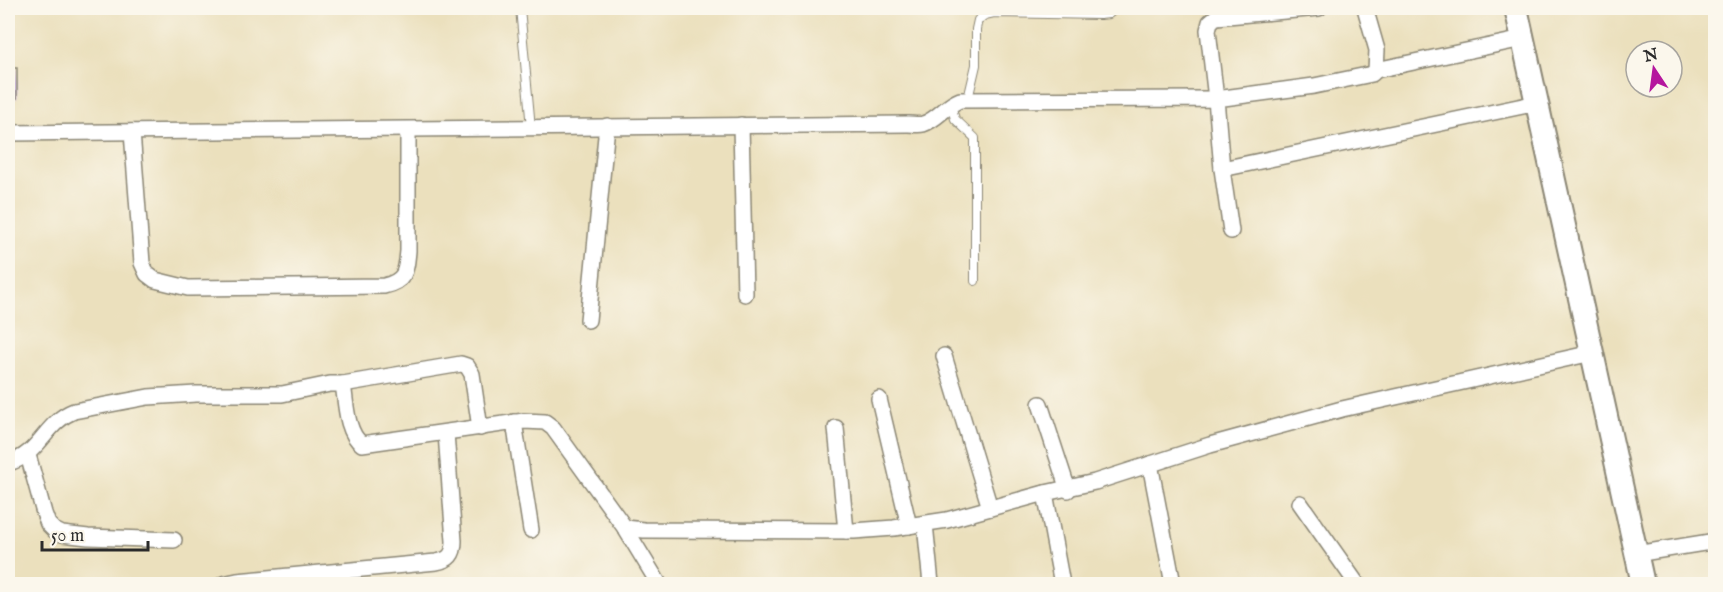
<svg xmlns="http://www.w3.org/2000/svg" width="1723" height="592" font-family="'IM FELL English',serif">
  <rect width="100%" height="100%" fill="#fbf7ec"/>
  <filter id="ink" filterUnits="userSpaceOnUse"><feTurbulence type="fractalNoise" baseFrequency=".0167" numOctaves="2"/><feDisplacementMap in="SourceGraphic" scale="12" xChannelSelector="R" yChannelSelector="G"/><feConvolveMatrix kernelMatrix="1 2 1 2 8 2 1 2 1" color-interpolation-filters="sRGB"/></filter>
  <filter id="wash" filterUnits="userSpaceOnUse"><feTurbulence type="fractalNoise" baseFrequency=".008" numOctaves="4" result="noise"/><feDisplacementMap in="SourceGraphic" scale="24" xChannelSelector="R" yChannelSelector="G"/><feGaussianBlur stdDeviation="1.35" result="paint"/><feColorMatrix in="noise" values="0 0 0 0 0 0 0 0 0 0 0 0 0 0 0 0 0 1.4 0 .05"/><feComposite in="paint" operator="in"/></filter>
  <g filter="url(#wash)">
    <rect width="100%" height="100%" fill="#ebe0bd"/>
    <g id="blocks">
      <polygon fill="#bb9ae2" points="8,68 17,68 17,98 8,99"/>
    </g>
  </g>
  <g filter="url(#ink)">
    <use href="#blocks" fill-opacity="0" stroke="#8b8674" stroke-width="1.5"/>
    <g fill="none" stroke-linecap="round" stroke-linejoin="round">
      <defs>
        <g id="lane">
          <polyline points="520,8 531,128"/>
          <polyline points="968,99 976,65 976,29 978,20 985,15 994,13 1100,15 1109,14 1116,8"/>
          <polyline points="951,105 955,119 975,138 975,281"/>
        </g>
        <g id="street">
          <polyline points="1319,8 1216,17 1210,22 1208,30 1216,99 1314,86 1372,74 1376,70 1377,50 1365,8"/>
          <polyline points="1376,70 1523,39"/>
          <polyline points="741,125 745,294"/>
          <path d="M132,132L142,263L147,274L155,280L188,288L384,286C406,281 406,271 408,251V130"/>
          <path d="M8,133L908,124C913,124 919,125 923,124C937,120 946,105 960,100L1216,99L1222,169L1231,231"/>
          <polyline points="1222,169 1537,103"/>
          <polyline points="588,320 607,126"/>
          <polyline points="944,356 990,508"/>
          <polyline points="343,384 461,364 467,366 472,374 480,428"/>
          <polyline points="879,399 909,526"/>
          <polyline points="1040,404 1068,490"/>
          <polyline points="514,422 531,530"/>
          <polyline points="836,428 846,531"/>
          <polyline points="28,455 44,513 48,524 54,530 62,534 88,537 174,540"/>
          <path d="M8,463C40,455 45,422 74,411L148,397L196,394H282L330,384H343C346,402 346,433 362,444L524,421L545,422L553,428L625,528L644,530L854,531L894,528L947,520L1045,493L1095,482L1210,445L1342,409L1592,353"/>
          <polyline points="1150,464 1173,584"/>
          <polyline points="1045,493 1062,584"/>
          <polyline points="1300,503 1357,584"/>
          <polyline points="925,524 931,584"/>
          <polyline points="625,528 659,584"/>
          <polyline points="1636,554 1716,541"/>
          <path d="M223,584L237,581L436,562C449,560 454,555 454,541L446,433"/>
        </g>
        <polyline id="secondary" points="1516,8 1643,584"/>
      </defs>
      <use href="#lane" stroke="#8b8674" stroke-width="10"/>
      <use href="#street" stroke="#8b8674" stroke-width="18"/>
      <use href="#secondary" stroke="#8b8674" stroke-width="26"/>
      <use href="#lane" stroke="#fff" stroke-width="8"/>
      <use href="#street" stroke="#fff" stroke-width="15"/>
      <use href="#secondary" stroke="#fff" stroke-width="22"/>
    </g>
  </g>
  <rect width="1723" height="592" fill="none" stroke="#fbf7ec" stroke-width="30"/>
  <g transform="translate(1654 69) rotate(347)"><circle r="28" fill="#fbf7ec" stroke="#a8a59f" stroke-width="1.5"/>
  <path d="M0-4.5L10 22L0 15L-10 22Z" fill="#b5179e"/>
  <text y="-9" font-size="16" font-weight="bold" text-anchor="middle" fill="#2b2b2b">N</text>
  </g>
  <path d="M42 541v9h106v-9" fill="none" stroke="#2b2b2b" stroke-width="3"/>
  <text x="51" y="541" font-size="18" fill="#2b2b2b" stroke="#fbf7ec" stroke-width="4.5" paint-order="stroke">50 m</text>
</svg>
